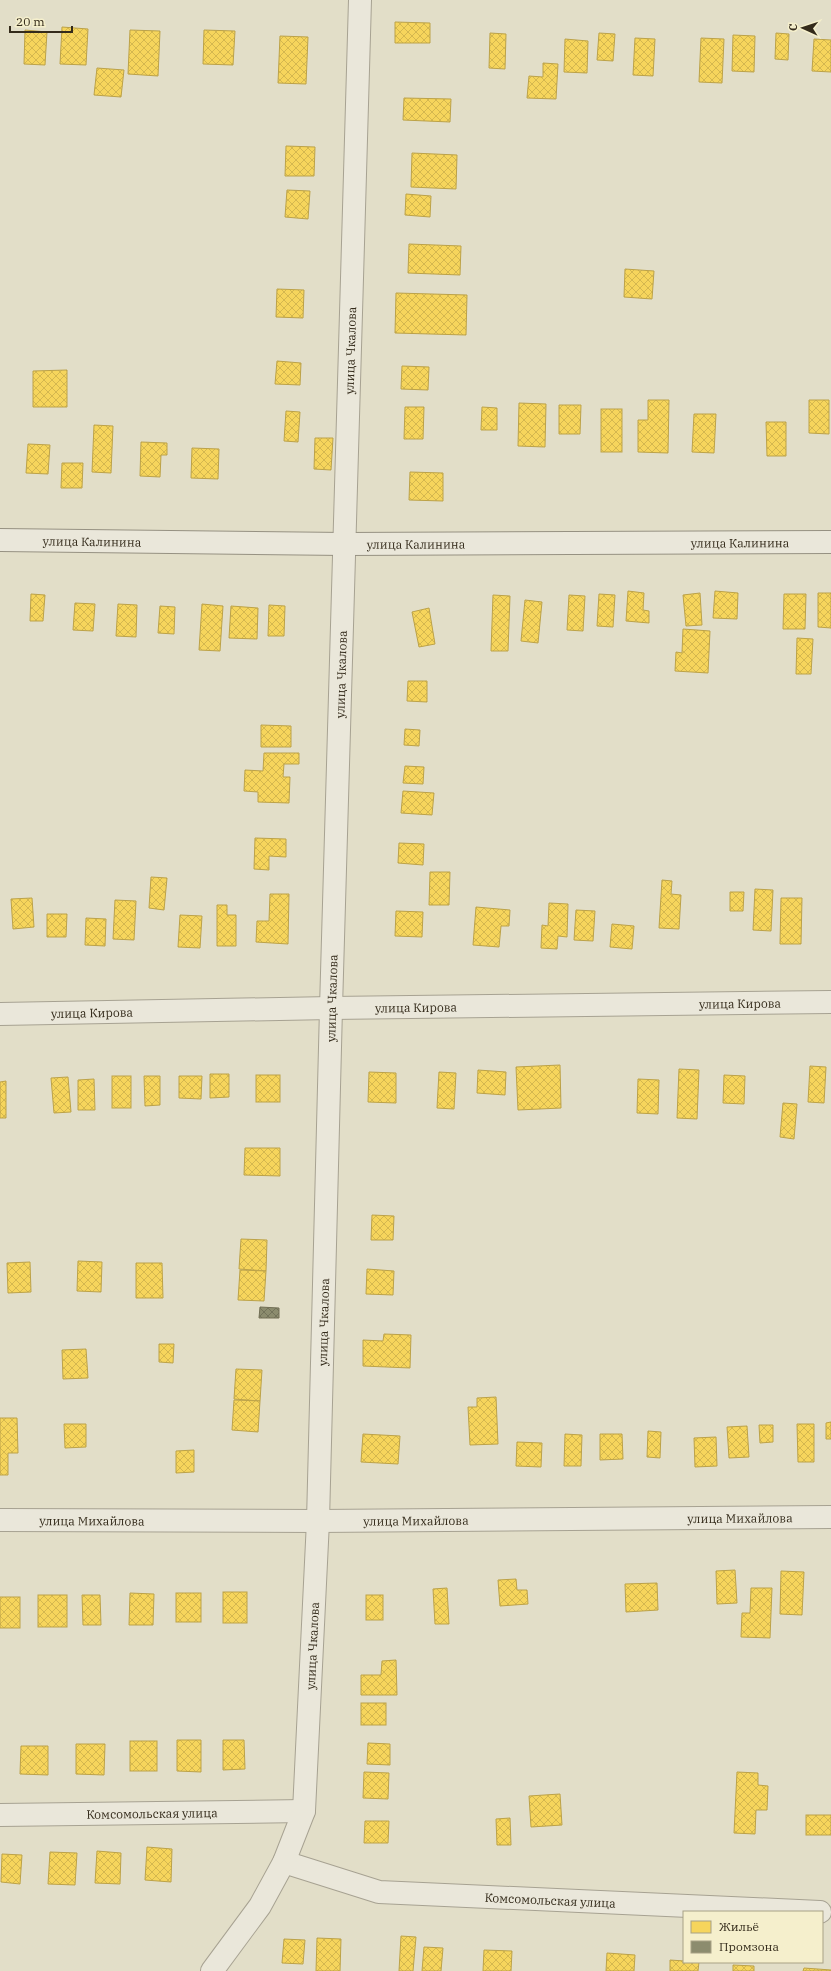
<svg xmlns="http://www.w3.org/2000/svg" width="831" height="1971" font-family="'IBM Plex Serif',serif">
  <defs>
    <pattern id="homes-cross-hatch" width="8" height="8" patternUnits="userSpaceOnUse"><rect width="8" height="8" fill="#f6d55c"/><path d="M0 0l8 8M0 8l8-8" fill="none" stroke="#d4b74f"/></pattern>
    <pattern id="industry-cross-hatch" width="8" height="8" patternUnits="userSpaceOnUse"><rect width="8" height="8" fill="#8c8c6e"/><path d="M0 0l8 8M0 8l8-8" fill="none" stroke="#73735a"/></pattern>
  </defs>
  <rect width="100%" height="100%" fill="#e2dec8"/>
  <g fill="url(#homes-cross-hatch)" stroke="#bca248">
    <polygon points="395,22 430,23 430,43 395,43"/>
    <polygon points="62,27 88,29 86,65 60,64"/>
    <polygon points="25,30 47,32 45,65 24,64"/>
    <polygon points="130,30 160,31 158,76 128,74"/>
    <polygon points="204,30 235,31 233,65 203,64"/>
    <polygon points="490,33 506,34 505,69 489,68"/>
    <polygon points="599,33 615,34 613,61 597,60"/>
    <polygon points="776,33 789,34 788,60 775,59"/>
    <polygon points="733,35 755,36 754,72 732,71"/>
    <polygon points="280,36 308,37 306,84 278,83"/>
    <polygon points="635,38 655,39 653,76 633,75"/>
    <polygon points="701,38 724,39 722,83 699,82"/>
    <polygon points="565,39 588,41 587,73 564,72"/>
    <polygon points="814,39 831,40 831,72 812,71"/>
    <polygon points="543,63 558,64 556,99 527,98 529,76 543,77"/>
    <polygon points="97,68 124,70 121,97 94,95"/>
    <polygon points="404,98 451,99 450,122 403,120"/>
    <polygon points="286,146 315,147 314,176 285,176"/>
    <polygon points="412,153 457,155 456,189 411,187"/>
    <polygon points="287,190 310,191 308,219 285,217"/>
    <polygon points="406,194 431,196 430,217 405,215"/>
    <polygon points="409,244 461,246 460,275 408,273"/>
    <polygon points="625,269 654,271 652,299 624,297"/>
    <polygon points="277,289 304,290 303,318 276,317"/>
    <polygon points="396,293 467,295 466,335 395,333"/>
    <polygon points="277,361 301,363 300,385 275,384"/>
    <polygon points="402,366 429,367 428,390 401,389"/>
    <polygon points="67,370 67,407 33,407 33,371"/>
    <polygon points="648,400 669,400 668,453 638,452 638,420 648,420"/>
    <polygon points="809,400 829,400 829,434 809,433"/>
    <polygon points="519,403 546,404 545,447 518,446"/>
    <polygon points="559,405 581,405 580,434 559,434"/>
    <polygon points="405,407 424,407 423,439 404,439"/>
    <polygon points="482,407 497,408 497,430 481,430"/>
    <rect x="601" y="409" width="21" height="43"/>
    <polygon points="286,411 300,412 298,442 284,441"/>
    <polygon points="694,414 716,414 714,453 692,452"/>
    <polygon points="766,422 786,422 786,456 767,456"/>
    <polygon points="94,425 113,426 111,473 92,472"/>
    <polygon points="315,438 333,438 331,470 314,469"/>
    <polygon points="141,442 167,443 167,455 161,455 160,477 140,476"/>
    <polygon points="28,444 50,445 48,474 26,473"/>
    <polygon points="192,448 219,449 218,479 191,478"/>
    <polygon points="62,463 83,463 82,488 61,488"/>
    <polygon points="410,472 443,473 443,501 409,500"/>
    <polygon points="628,591 644,593 643,610 649,611 649,623 626,621"/>
    <polygon points="715,591 738,593 737,619 713,618"/>
    <polygon points="700,593 702,625 686,626 683,595"/>
    <polygon points="818,593 831,593 831,628 818,627"/>
    <polygon points="31,594 45,595 43,621 30,621"/>
    <polygon points="599,594 615,595 613,627 597,626"/>
    <polygon points="784,594 806,594 805,629 783,629"/>
    <polygon points="493,595 510,596 508,651 491,651"/>
    <polygon points="569,595 585,596 583,631 567,630"/>
    <polygon points="525,600 542,602 538,643 521,641"/>
    <polygon points="75,603 95,604 93,631 73,630"/>
    <polygon points="118,604 137,605 136,637 116,636"/>
    <polygon points="202,604 223,606 220,651 199,650"/>
    <polygon points="269,605 285,606 284,636 268,636"/>
    <polygon points="160,606 175,607 174,634 158,633"/>
    <polygon points="231,606 258,608 257,639 229,638"/>
    <polygon points="429,608 435,644 419,647 412,612"/>
    <polygon points="683,629 710,631 708,673 675,671 676,652 682,653"/>
    <polygon points="797,638 813,639 811,674 796,674"/>
    <polygon points="408,681 427,681 427,702 407,701"/>
    <polygon points="261,725 291,726 291,747 261,747"/>
    <polygon points="405,729 420,730 419,746 404,745"/>
    <polygon points="264,753 299,753 299,764 284,764 283,777 290,777 289,803 258,802 258,792 244,791 245,770 263,771"/>
    <polygon points="405,766 424,767 423,784 403,783"/>
    <polygon points="403,791 434,793 432,815 401,813"/>
    <polygon points="255,838 286,839 286,857 269,856 269,870 254,869"/>
    <polygon points="399,843 424,844 423,865 398,863"/>
    <polygon points="430,872 450,872 449,905 429,905"/>
    <polygon points="151,877 167,878 164,910 149,908"/>
    <polygon points="662,880 672,881 671,894 681,895 679,929 659,928"/>
    <polygon points="755,889 773,890 771,931 753,930"/>
    <polygon points="730,892 744,892 743,911 730,911"/>
    <polygon points="270,894 289,894 288,944 256,942 257,921 269,921"/>
    <polygon points="32,898 34,927 13,929 11,899"/>
    <polygon points="781,898 802,898 801,944 780,944"/>
    <polygon points="115,900 136,901 134,940 113,939"/>
    <polygon points="549,903 568,904 567,937 558,936 557,949 541,948 542,925 548,926"/>
    <polygon points="217,905 227,905 227,915 236,915 236,946 217,946"/>
    <polygon points="476,907 510,910 509,926 501,926 499,947 473,945"/>
    <polygon points="576,910 595,911 593,941 574,940"/>
    <polygon points="396,911 423,912 422,937 395,936"/>
    <polygon points="47,914 67,914 66,937 47,937"/>
    <polygon points="180,915 202,916 200,948 178,947"/>
    <polygon points="86,918 106,919 105,946 85,945"/>
    <polygon points="612,924 634,926 632,949 610,947"/>
    <polygon points="560,1065 561,1108 518,1110 516,1067"/>
    <polygon points="810,1066 826,1067 824,1103 808,1102"/>
    <polygon points="679,1069 699,1070 697,1119 677,1118"/>
    <polygon points="478,1070 506,1072 505,1095 477,1093"/>
    <polygon points="369,1072 396,1073 396,1103 368,1102"/>
    <polygon points="439,1072 456,1073 454,1109 437,1108"/>
    <polygon points="210,1074 229,1074 229,1097 210,1098"/>
    <rect x="256" y="1075" width="24" height="27"/>
    <polygon points="724,1075 745,1076 744,1104 723,1103"/>
    <rect x="112" y="1076" width="19" height="32"/>
    <polygon points="144,1076 160,1076 160,1105 145,1106"/>
    <polygon points="179,1076 202,1076 201,1099 179,1098"/>
    <polygon points="68,1077 71,1112 54,1113 51,1078"/>
    <polygon points="94,1079 95,1110 78,1110 78,1080"/>
    <polygon points="638,1079 659,1080 658,1114 637,1113"/>
    <polygon points="6,1081 6,1118 0,1118 0,1082"/>
    <polygon points="783,1103 797,1104 794,1139 780,1137"/>
    <polygon points="245,1148 280,1148 280,1176 244,1175"/>
    <polygon points="372,1215 394,1216 393,1240 371,1240"/>
    <polygon points="241,1239 267,1240 266,1271 239,1269"/>
    <polygon points="78,1261 102,1262 101,1292 77,1291"/>
    <polygon points="30,1262 31,1292 8,1293 7,1263"/>
    <polygon points="136,1263 162,1263 163,1298 136,1298"/>
    <polygon points="367,1269 394,1271 393,1295 366,1294"/>
    <polygon points="240,1270 266,1271 264,1301 238,1300"/>
    <polygon points="384,1334 411,1335 410,1368 363,1366 363,1340 383,1341"/>
    <polygon points="159,1344 174,1344 173,1363 159,1362"/>
    <polygon points="86,1349 88,1378 63,1379 62,1350"/>
    <polygon points="236,1369 262,1370 260,1401 234,1399"/>
    <polygon points="496,1397 498,1444 470,1445 468,1407 477,1407 477,1398"/>
    <polygon points="234,1400 260,1401 258,1432 232,1430"/>
    <polygon points="0,1418 17,1418 18,1453 8,1453 8,1475 0,1475"/>
    <polygon points="831,1422 831,1439 826,1439 826,1423"/>
    <polygon points="64,1424 86,1424 86,1447 65,1448"/>
    <polygon points="797,1424 814,1424 814,1462 798,1462"/>
    <polygon points="759,1425 773,1425 773,1442 760,1443"/>
    <polygon points="747,1426 749,1457 729,1458 727,1427"/>
    <polygon points="648,1431 661,1432 660,1458 647,1457"/>
    <polygon points="363,1434 400,1436 398,1464 361,1462"/>
    <polygon points="565,1434 582,1435 581,1466 564,1466"/>
    <polygon points="600,1434 622,1434 623,1459 600,1460"/>
    <polygon points="716,1437 717,1466 695,1467 694,1438"/>
    <polygon points="517,1442 542,1443 541,1467 516,1466"/>
    <polygon points="194,1450 194,1472 176,1473 176,1451"/>
    <polygon points="735,1570 737,1603 717,1604 716,1571"/>
    <polygon points="781,1571 804,1572 802,1615 780,1614"/>
    <polygon points="516,1579 517,1590 527,1590 528,1604 500,1606 498,1580"/>
    <polygon points="657,1583 658,1610 626,1612 625,1584"/>
    <polygon points="447,1588 449,1624 435,1624 433,1589"/>
    <polygon points="751,1588 772,1588 770,1638 741,1637 742,1613 750,1613"/>
    <rect x="223" y="1592" width="24" height="31"/>
    <polygon points="130,1593 154,1594 153,1625 129,1625"/>
    <rect x="176" y="1593" width="25" height="29"/>
    <rect x="38" y="1595" width="29" height="32"/>
    <polygon points="82,1595 100,1595 101,1625 83,1625"/>
    <rect x="366" y="1595" width="17" height="25"/>
    <rect x="0" y="1597" width="20" height="31"/>
    <polygon points="396,1660 397,1695 361,1695 361,1675 381,1675 382,1661"/>
    <rect x="361" y="1703" width="25" height="22"/>
    <polygon points="177,1740 201,1740 201,1772 177,1771"/>
    <polygon points="223,1740 244,1740 245,1769 223,1770"/>
    <rect x="130" y="1741" width="27" height="30"/>
    <polygon points="368,1743 390,1744 390,1765 367,1764"/>
    <polygon points="76,1744 105,1744 104,1775 76,1774"/>
    <polygon points="21,1746 48,1746 48,1775 20,1774"/>
    <polygon points="364,1772 389,1773 388,1799 363,1798"/>
    <polygon points="737,1772 758,1773 758,1785 768,1786 767,1810 756,1810 755,1834 734,1833"/>
    <polygon points="560,1794 562,1825 531,1827 529,1796"/>
    <rect x="806" y="1815" width="25" height="20"/>
    <polygon points="510,1818 511,1845 497,1845 496,1819"/>
    <polygon points="365,1821 389,1821 388,1843 364,1843"/>
    <polygon points="147,1847 172,1849 171,1882 145,1880"/>
    <polygon points="97,1851 121,1853 120,1884 95,1883"/>
    <polygon points="50,1852 77,1853 75,1885 48,1884"/>
    <polygon points="2,1854 22,1855 20,1884 1,1882"/>
    <polygon points="401,1936 416,1937 413,1971 399,1971"/>
    <polygon points="317,1938 341,1939 340,1971 316,1971"/>
    <polygon points="284,1939 305,1940 303,1964 282,1963"/>
    <polygon points="424,1947 443,1948 441,1971 422,1971"/>
    <polygon points="484,1950 512,1951 511,1971 483,1971"/>
    <polygon points="607,1953 635,1955 634,1971 606,1971"/>
    <polygon points="670,1960 699,1962 698,1971 670,1971"/>
    <polygon points="733,1965 754,1966 754,1971 733,1971"/>
    <polygon points="804,1968 831,1970 831,1971 803,1971"/>
  </g>
  <polygon fill="url(#industry-cross-hatch)" stroke="#726f55" points="260,1307 279,1308 279,1318 259,1318"/>
  <g fill="none" stroke-linecap="round" stroke-linejoin="round">
    <defs>
      <g id="street">
        <path id="s1" d="M0,1014L331,1008L831,1002"/>
        <path id="s2" d="M0,1520L318,1521L831,1517"/>
        <path id="s3" d="M0,1815L304,1811"/>
        <path id="s4" d="M284,1862L379,1892L820,1912"/>
        <path id="s5" d="M212,1971L260,1906L284,1862L304,1811L318,1521L331,1008L360,0"/>
      </g>
      <g id="secondary">
        <path id="s6" d="M0,540L345,544L831,542"/>
      </g>
    </defs>
    <use href="#street" stroke="#a7a292" stroke-width="24"/>
    <use href="#secondary" stroke="#969182" stroke-width="24"/>
    <use href="#street" stroke="#eae7da" stroke-width="22"/>
    <use href="#secondary" stroke="#eae7da" stroke-width="22"/>
  </g>
  <g text-anchor="middle" dominant-baseline="central" stroke-width="4" stroke-linejoin="round" paint-order="stroke">
    <g font-size="12" fill="#342b1b" stroke="#f5efcc">
      <text stroke="none"><textPath href="#s5" startOffset="1647">улица Чкалова</textPath></text>
      <text stroke="none"><textPath href="#s6" startOffset="92">улица Калинина</textPath></text>
      <text stroke="none"><textPath href="#s6" startOffset="416">улица Калинина</textPath></text>
      <text stroke="none"><textPath href="#s6" startOffset="740">улица Калинина</textPath></text>
      <text stroke="none"><textPath href="#s5" startOffset="1323">улица Чкалова</textPath></text>
      <text stroke="none"><textPath href="#s5" startOffset="999">улица Чкалова</textPath></text>
      <text stroke="none"><textPath href="#s1" startOffset="740">улица Кирова</textPath></text>
      <text stroke="none"><textPath href="#s1" startOffset="416">улица Кирова</textPath></text>
      <text stroke="none"><textPath href="#s1" startOffset="92">улица Кирова</textPath></text>
      <text stroke="none"><textPath href="#s5" startOffset="675">улица Чкалова</textPath></text>
      <text stroke="none"><textPath href="#s2" startOffset="740">улица Михайлова</textPath></text>
      <text stroke="none"><textPath href="#s2" startOffset="416">улица Михайлова</textPath></text>
      <text stroke="none"><textPath href="#s2" startOffset="92">улица Михайлова</textPath></text>
      <text stroke="none"><textPath href="#s5" startOffset="351">улица Чкалова</textPath></text>
      <text stroke="none"><textPath href="#s3" startOffset="152">Комсомольская улица</textPath></text>
      <text stroke="none"><textPath href="#s4" startOffset="271">Комсомольская улица</textPath></text>
    </g>
  </g>
  <rect x="683" y="1911" width="140" height="52" fill="#f5efcc" stroke="#a8a185"/>
  <rect x="691" y="1921" width="20" height="12" fill="#f6d55c" stroke="#a8a185"/>
  <text x="719" y="1931" font-size="12" fill="#342b1b">Жильё</text>
  <rect x="691" y="1941" width="20" height="12" fill="#8c8c6e" stroke="#a8a185"/>
  <text x="719" y="1951" font-size="12" fill="#342b1b">Промзона</text>
  <g transform="translate(803 28) rotate(273)" stroke="#f5efcc" stroke-width="3" paint-order="stroke">
  <path d="M0-3L7 15L0 10L-7 15Z" fill="#342b1b"/>
  <text y="-6" font-size="11" font-weight="bold" text-anchor="middle" fill="#342b1b">С</text>
  </g>
  <path d="M10 26v6h62v-6" fill="none" stroke="#342b1b" stroke-width="2"/>
  <text x="16" y="26" font-size="12" fill="#342b1b" stroke="#f5efcc" stroke-width="3" paint-order="stroke">20 m</text>
</svg>
